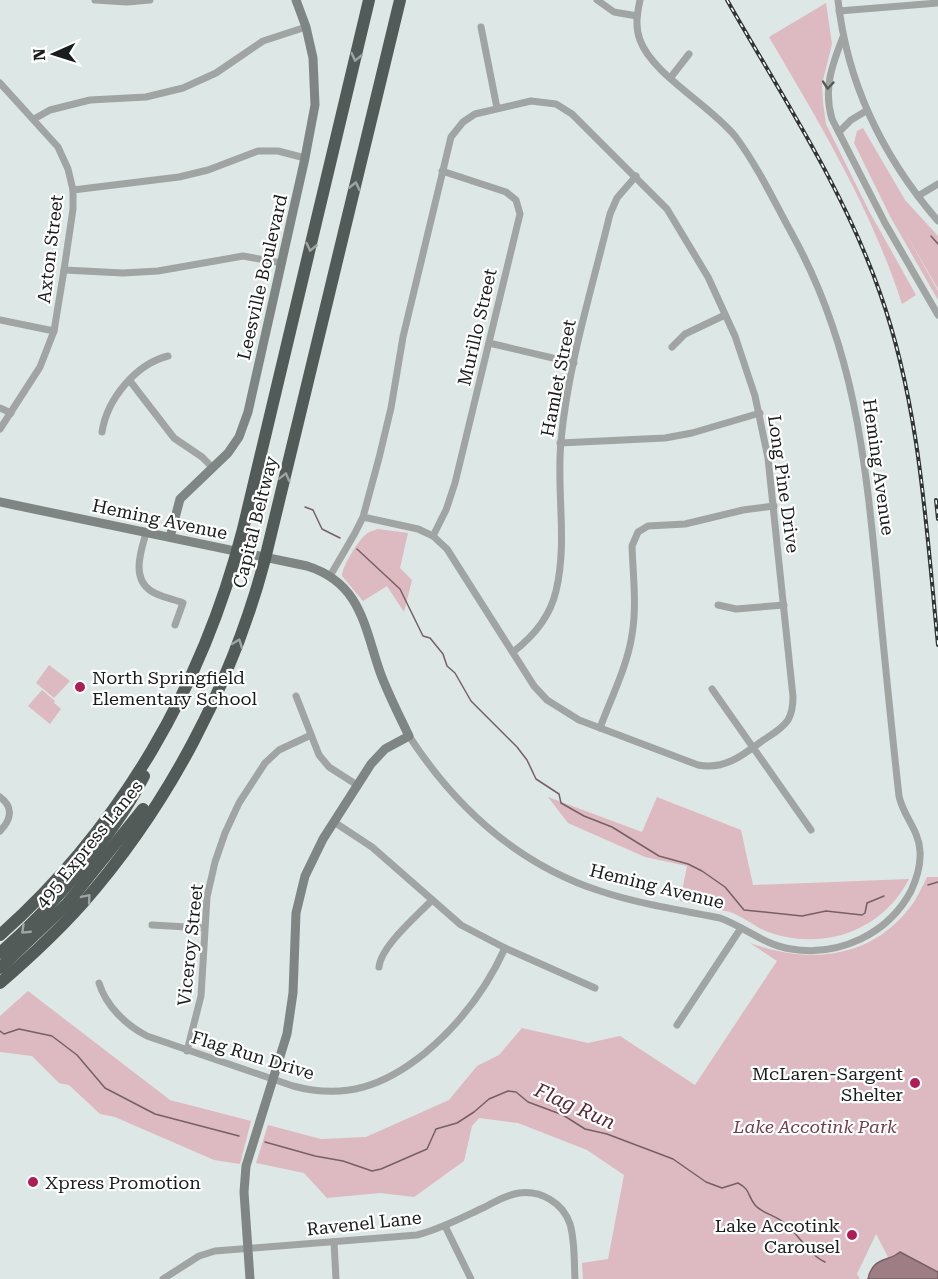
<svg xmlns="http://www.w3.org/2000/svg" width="938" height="1279" font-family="'Roboto Serif',serif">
  <rect width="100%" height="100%" fill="#dde7e5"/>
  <g fill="#ddb9c1">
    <path d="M826,3L832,44L822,84L823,103L826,124L869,211L916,295L902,304C871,208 820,124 769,37Z"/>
    <polygon points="863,128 905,200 938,236 938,289 904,230 938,291 938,300 891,218 854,143 857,131"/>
    <path d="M378,529L408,533L400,568L412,580L404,612L387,586L363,601L342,576C342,567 357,543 364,536C368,532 372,531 378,529Z"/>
    <polygon points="49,665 70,681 54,698 36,683"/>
    <polygon points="42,690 55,701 54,703 61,709 50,724 28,706"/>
    <path d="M548,797L642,832L657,797L741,830L753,885L909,879C883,930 825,951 771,933C757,929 745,917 730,912C714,908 697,905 680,901L687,866L645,857L568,823Z"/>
    <path d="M927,877H938V1279H868L872,1268L888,1257L876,1234L857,1274L860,1279H583L582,1263L608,1259L624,1175L587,1150L518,1123L479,1118L472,1126L464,1161L414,1197L380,1193L327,1198L304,1173L256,1163L268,1125L321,1139L366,1137L449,1100L477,1066L499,1055L522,1028L588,1043L620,1036L695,1085L777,961L750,943C811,965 874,959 914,902C919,894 923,885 927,877Z"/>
    <polygon points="28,991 170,1100 251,1121 240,1164 214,1160 115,1117 100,1114 69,1085 59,1083 32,1056 0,1052 0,1016"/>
  </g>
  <path fill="#9e7d84" stroke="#766065" stroke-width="1.5" d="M900,1252L938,1272V1279H868C873,1256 887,1263 900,1252Z"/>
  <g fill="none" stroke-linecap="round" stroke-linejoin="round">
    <g stroke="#766065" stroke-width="1.5">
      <polyline points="931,236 938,244"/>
      <polyline points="305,507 313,510 322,529 340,538"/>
      <polyline points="357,549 400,589 423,636 430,638 443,654 447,666 455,673 471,701 517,747 527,760 536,779 559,794 561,803 584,816 612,827 659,856 688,864 702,871 725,887 744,910 802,916 826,911 862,915 865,913 867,903 884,896"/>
      <polyline points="928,885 938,882"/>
      <polyline points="0,1031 4,1034 19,1029 52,1036 77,1055 105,1088 155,1114 239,1136"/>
      <path d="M265,1142L315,1156L343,1161L372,1171L381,1169L427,1149L436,1129L457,1123L474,1112L489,1099L508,1091L516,1092L528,1102L563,1115L585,1129L607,1134L673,1159L706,1182L722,1188L738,1183C751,1190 747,1195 755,1205C760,1212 776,1216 783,1222C798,1233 809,1255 825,1262"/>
    </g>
    <g stroke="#a0a4a3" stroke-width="7">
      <polyline points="95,0 127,2 150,0"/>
      <polyline points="597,0 614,12 637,16"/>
      <path d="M838,0C847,83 884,158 938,221"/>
      <polyline points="839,11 938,3"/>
      <polyline points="481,27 497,108"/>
      <path d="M843,37C832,65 823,89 832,119L885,223L938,315"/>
      <polyline points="671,77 689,54"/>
      <polyline points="0,83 58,147 68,169 73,190 73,209 64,270 54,331 40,367 0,429"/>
      <polyline points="34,119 50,110 90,100 146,97 183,88 216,73 263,41 306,27"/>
      <polyline points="839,132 851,120 866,111"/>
      <polyline points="73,190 179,177 208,170 258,151 278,151 305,158"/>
      <polyline points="918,196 938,184"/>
      <polyline points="64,270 123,273 158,271 243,256 282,263"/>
      <polyline points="0,320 54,331"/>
      <polyline points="489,343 574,363"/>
      <polyline points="672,347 685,334 725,315"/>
      <polyline points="130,381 174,438 202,457 212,467"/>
      <polyline points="0,408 11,413"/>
      <path d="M102,432C107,399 136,364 168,356"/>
      <polyline points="560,443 665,438 692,433 760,413"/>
      <path d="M146,533C141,551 131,578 151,591C160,597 173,599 183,603L175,625"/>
      <polyline points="433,536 446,510 455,483 520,214 516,200 506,192 442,171"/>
      <path d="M330,576L355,533L363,517L379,458L391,408L403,337L451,137L463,122L475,114L531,101L556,104L572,114L667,209L708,277L735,336L755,396L768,458L793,697C793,705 792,713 788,720C782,729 771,735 762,741C742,756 724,770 698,765L579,720L547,700L534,686L447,549L433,536L418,529L363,517"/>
      <polyline points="718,605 736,609 784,605"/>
      <path d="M513,652C534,636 550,617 556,591C568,541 556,491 561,441C568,364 592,289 610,214L617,198L636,176"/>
      <polyline points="712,689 811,830"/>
      <polyline points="296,696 319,755 329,767 357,785"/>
      <path d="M600,728C611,698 627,667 632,635C637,606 633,575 632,546L638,532L648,526L685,524L743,510L774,506"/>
      <path d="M409,736C456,808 517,864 600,891C639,904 680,910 720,918C745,927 764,945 791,949C839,957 888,934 911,891C917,878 921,865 920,851C919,830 903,816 899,796C891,724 884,652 877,579C865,456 854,346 792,234C775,203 757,165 735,136C710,105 652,74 640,40C635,27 637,14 640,0"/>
      <path d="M0,797C14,807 11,820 0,831"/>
      <polyline points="334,822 372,847 461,925 505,948 595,988"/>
      <polyline points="152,925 204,928"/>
      <path d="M379,967C381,946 417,916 432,900"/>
      <path d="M99,983C106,1006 126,1025 147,1036L293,1086C345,1100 384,1086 425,1053C461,1023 486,990 505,948"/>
      <polyline points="677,1025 741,928"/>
      <polyline points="187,1051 201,996 207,897 215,862 225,833 239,803 265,763 279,750 311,735"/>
      <polyline points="445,1226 471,1279"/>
      <polyline points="334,1242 336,1279"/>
      <path d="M163,1279L199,1256L215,1251L417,1235C441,1229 463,1217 485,1207C496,1201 507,1195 519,1193C541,1190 563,1203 570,1224C575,1241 574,1261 575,1279"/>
    </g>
    <g stroke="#7e8583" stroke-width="9">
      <path d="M0,502L307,566C361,583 364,626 380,672C388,694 399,715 409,736L385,749L371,764L323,839L305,876L296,913L293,993L287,1034L246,1166L244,1192L250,1279"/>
      <polyline points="170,537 180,499 228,453 239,437 248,412 305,158 315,105 313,58 306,27 296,0"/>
    </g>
    <g stroke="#535b59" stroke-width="12">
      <path d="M0,935C121,828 203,685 243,529L369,0"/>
      <path d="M0,953C50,910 114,835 144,776"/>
      <polyline points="0,968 67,904 143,809"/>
      <path d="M0,983C29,958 57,932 82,904C168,806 232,684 265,559L400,0"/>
    </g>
    <defs>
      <g id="rail">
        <path d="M727,0C781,95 844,189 880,293C920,406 926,526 938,645"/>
        <polyline points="936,500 938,519"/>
      </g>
    </defs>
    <use href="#rail" stroke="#303534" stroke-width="4"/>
    <use href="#rail" stroke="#fff" stroke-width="1.5" stroke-dasharray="4.5" stroke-linecap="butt"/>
  </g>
  <defs><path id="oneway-chevron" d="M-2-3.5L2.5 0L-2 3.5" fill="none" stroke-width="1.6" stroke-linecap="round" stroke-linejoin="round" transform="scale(1.5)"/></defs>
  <g stroke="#a0a5a4">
    <use href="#oneway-chevron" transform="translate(356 57) rotate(103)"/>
    <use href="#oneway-chevron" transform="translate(355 186) rotate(-77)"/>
    <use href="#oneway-chevron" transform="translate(311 247) rotate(103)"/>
    <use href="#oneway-chevron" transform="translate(285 477) rotate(-76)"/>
    <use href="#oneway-chevron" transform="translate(238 643) rotate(-69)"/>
    <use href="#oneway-chevron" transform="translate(87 898) rotate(-50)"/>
    <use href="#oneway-chevron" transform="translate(25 930) rotate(136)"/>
  </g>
  <use stroke="#565a59" href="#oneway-chevron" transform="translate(828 85) rotate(95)"/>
  <g fill="#ad1e58" stroke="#fff" stroke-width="2">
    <circle cx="80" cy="687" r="6"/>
    <circle cx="915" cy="1083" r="6"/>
    <circle cx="33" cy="1182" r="6"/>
    <circle cx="852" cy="1235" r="6"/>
  </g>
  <g text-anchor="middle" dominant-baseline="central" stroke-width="4.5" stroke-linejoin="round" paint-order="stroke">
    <g font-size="18" fill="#191d1c" stroke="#fff">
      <text transform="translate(50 249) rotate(-83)">Axton Street</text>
      <text transform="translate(262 277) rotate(-77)">Leesville Boulevard</text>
      <text transform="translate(477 327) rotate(-77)">Murillo Street</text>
      <text transform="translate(558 378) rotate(-79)">Hamlet Street</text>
      <text transform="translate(879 467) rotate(82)">Heming Avenue</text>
      <text transform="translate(784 484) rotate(82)">Long Pine Drive</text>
      <text transform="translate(160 519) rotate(12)">Heming Avenue</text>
      <text transform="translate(255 522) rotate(-76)">Capital Beltway</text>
      <text transform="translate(89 844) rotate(-51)">495 Express Lanes</text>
      <text transform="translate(657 886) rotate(14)">Heming Avenue</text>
      <text transform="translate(190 945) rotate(-84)">Viceroy Street</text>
      <text transform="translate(253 1055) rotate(17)">Flag Run Drive</text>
      <text transform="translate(364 1223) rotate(-6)">Ravenel Lane</text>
    </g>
    <g font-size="18" fill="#191d1c" stroke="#fff" text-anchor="start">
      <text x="92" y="677">North Springfield<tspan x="92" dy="21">Elementary School</tspan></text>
      <text x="903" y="1073" text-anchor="end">McLaren-Sargent<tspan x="903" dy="21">Shelter</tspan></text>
      <text x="45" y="1182">Xpress Promotion</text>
      <text x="840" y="1225" text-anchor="end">Lake Accotink<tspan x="840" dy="21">Carousel</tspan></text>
    </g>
    <g font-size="18" font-style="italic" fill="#703e4c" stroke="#fff">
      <text x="815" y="1126">Lake Accotink Park</text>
    </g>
    <g font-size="20" font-style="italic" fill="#592937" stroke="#fff">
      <text transform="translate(575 1106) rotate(24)">Flag Run</text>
    </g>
  </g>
  <g transform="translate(54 54) rotate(267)" stroke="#ffffff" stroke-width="4.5" paint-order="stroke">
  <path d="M0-4.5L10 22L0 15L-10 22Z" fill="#191d1c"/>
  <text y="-9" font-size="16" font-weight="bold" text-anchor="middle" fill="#191d1c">N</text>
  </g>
</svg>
